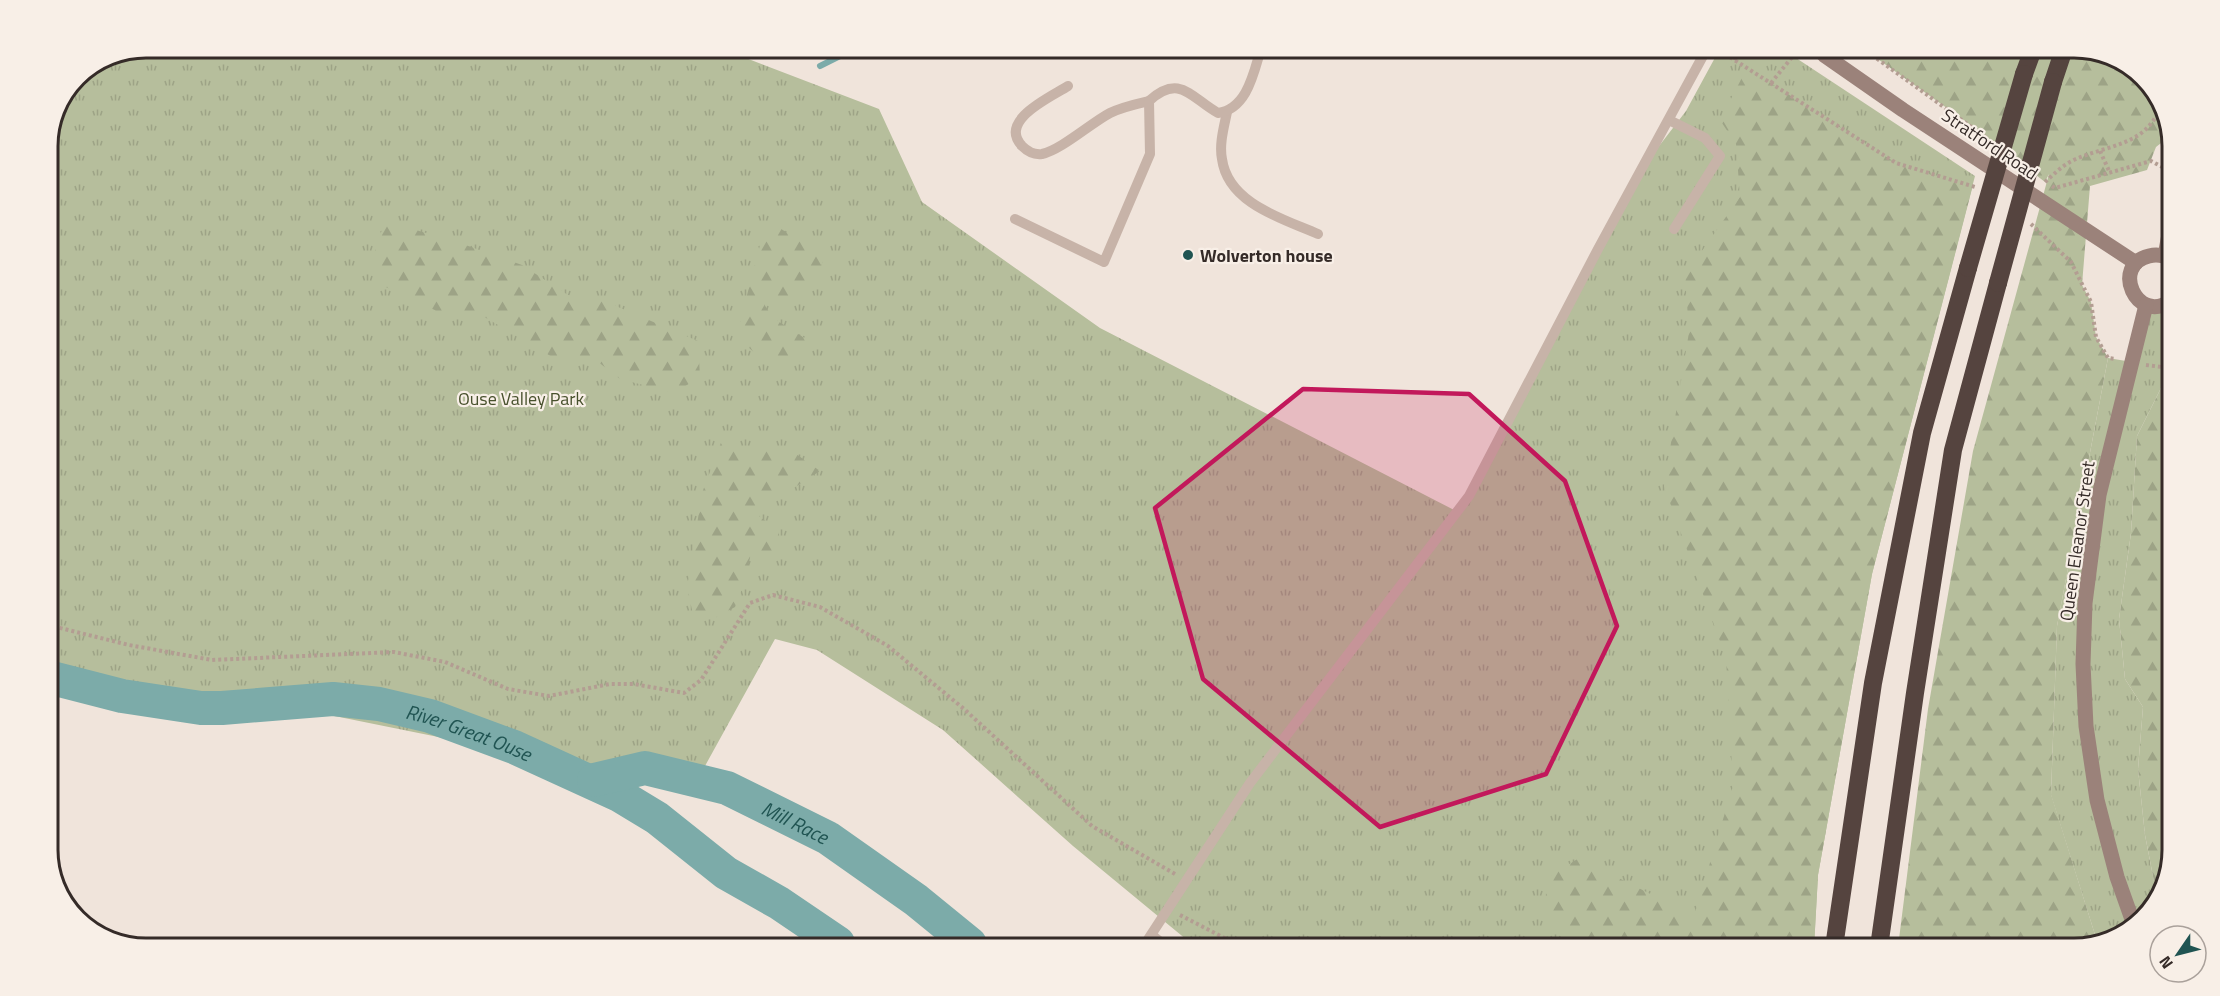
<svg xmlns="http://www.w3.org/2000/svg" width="2220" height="996" font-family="'Titillium Web',sans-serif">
  <defs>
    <pattern id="grass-tufts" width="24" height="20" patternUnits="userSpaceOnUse" patternTransform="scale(1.5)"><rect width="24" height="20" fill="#b6be9c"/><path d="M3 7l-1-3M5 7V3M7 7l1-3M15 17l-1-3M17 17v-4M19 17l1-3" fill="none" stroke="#9da386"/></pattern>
    <pattern id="forest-firs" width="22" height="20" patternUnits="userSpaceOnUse" patternTransform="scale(1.5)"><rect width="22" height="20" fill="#b6be9c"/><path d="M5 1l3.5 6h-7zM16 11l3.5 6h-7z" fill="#9da386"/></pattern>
  </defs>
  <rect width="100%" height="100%" fill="#f0e4db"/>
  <g fill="url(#grass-tufts)">
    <polygon points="146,48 725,50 879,109 922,202 1100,328 1458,512 1646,163 1686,111 1717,54 1790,54 1975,176 1872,574 1818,875 1814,947 1193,945 1073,846 943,730 817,650 775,639 689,795 641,778 250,699 48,672 48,140 77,77"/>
    <polygon points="2170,301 2169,372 2137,436 2131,533 2119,619 2125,679 2143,707 2138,769 2145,835 2157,897 2129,931 2097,941 2051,795 2057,626 2108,358 2132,362 2146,305"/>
  </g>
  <g fill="url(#forest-firs)">
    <polygon points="1872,55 2112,56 2155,91 2170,136 2156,147 2147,170 2090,186 2082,285 2091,302 2096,337 2108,358 2057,626 2051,794 2097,941 2074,948 1898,947 1928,709 1973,451 2049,174 2045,182 1968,123"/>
    <polygon points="1747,68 1896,163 1916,171 1973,185 1872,574 1818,875 1814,947 1593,946 1545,908 1547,878 1579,858 1694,916 1733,786 1726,658 1664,486 1689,332 1685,275 1740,197 1736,144 1720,120"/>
    <polygon points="385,221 457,242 522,265 568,295 604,301 698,341 700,377 674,393 620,379 597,361 559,361 481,315 439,312 377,283 375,250"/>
    <path d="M766,222L801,239L824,259L813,285L785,299L762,301L773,318L806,339L799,362C769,360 751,360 738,330Z"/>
    <polygon points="2169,372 2164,888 2157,897 2145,835 2138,769 2143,707 2125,679 2119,619 2131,533 2137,436"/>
    <polygon points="722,440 735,446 789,449 820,471 772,502 759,516 779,531 776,555 751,553 745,581 735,607 713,619 693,614 687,588 702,493"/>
  </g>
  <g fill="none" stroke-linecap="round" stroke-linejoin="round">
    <polyline stroke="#7caba9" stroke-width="6" points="820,66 850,51"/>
    <g stroke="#7caba9" stroke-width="34">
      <path id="s1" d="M48,677L122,696L201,708H222L333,699L379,704L430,716L514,747L619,795L657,818L726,873L779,903L838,943"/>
      <path id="s2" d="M594,780L645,768L727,788L828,838L916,900L970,944"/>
    </g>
    <g stroke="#b39d92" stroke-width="4" stroke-dasharray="3 3" stroke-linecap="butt">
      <polyline points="1725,54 1896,163 1975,187"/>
      <polyline points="1872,55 1988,139"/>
      <polyline points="1734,60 1738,54"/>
      <polyline points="1771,83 1793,56"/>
      <polyline points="2100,151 2110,173"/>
      <path d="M2045,182C2055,173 2064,164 2076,159C2108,145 2147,145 2160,107"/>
      <polyline points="2052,186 2055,188 2151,161 2166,169"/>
      <polyline points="48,196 50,209 48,217"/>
      <polyline points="2031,224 2071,262 2091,302 2096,337 2108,358 2116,359"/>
      <polyline points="2146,365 2170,368"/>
      <polyline points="48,625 129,645 212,660 394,652 445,662 508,689 549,696 610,684 634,684 684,693 701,680 750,603 773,595 820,607 888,646 964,709 1092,826 1175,874"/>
      <polyline points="1180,915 1238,945"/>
    </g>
    <g stroke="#c7b3a8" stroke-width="10">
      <path d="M1068,86C1051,97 998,120 1022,146C1027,151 1034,155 1042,154C1061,150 1091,123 1110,113C1122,107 1136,104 1149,101"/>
      <path d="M1227,112C1224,127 1219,144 1222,159C1228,204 1284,219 1318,234"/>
      <polyline points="1669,120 1705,138 1720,156 1674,229"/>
      <path d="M1015,219L1104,262L1150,154L1149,101C1180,73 1191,98 1218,113C1246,109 1253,76 1260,52"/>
      <polyline points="1152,935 1163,944"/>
      <polyline points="1145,944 1250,783 1469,496 1598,249 1704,54"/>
    </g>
    <g stroke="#9b827a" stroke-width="15">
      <polyline points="1824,55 1903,110 2136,263"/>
      <polyline points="2165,256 2171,224"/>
      <path d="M2170,301C2137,325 2110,265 2149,256C2157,254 2164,255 2171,260"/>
      <polyline points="2134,925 2117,877 2097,800 2086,726 2083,664 2085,603 2099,495 2146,305"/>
    </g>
    <g stroke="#55443f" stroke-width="18">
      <polyline points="2024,74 2031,55"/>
      <polyline points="2053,82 2062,55"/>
      <polyline points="1834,947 1873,683 1922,433 1968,268"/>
      <polyline points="1879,947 1915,693 1953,450 1998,283"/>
    </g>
    <g stroke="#55443f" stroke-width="18">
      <polyline points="1968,268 2024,74"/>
      <polyline points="1998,283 2053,82"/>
    </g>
  </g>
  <path fill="#c2185b" fill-opacity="0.2" stroke="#c2185b" stroke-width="4.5" stroke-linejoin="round" d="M1303,389L1469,394L1565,481L1617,626L1546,774L1380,827L1203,679L1155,508Z"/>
  <circle fill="#205452" stroke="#f8efe7" stroke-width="2" cx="1188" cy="255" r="6"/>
  <g text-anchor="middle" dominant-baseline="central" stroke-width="4.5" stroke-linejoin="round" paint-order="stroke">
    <g font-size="18" fill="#352b28" stroke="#f8efe7">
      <text transform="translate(1990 144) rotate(34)">Stratford Road</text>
      <text transform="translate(2077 541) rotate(-82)">Queen Eleanor Street</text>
    </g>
    <g font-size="18" font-weight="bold" fill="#352b28" stroke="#f8efe7" text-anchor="start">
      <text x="1200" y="255">Wolverton house</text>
    </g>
    <g font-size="18" fill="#48512d" stroke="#f8efe7">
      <text x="521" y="398">Ouse Valley Park</text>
    </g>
    <g font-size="20" font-style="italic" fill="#205452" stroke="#f8efe7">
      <text stroke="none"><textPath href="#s1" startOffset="429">River Great Ouse</textPath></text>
      <text stroke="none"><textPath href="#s2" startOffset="213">Mill Race</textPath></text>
    </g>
  </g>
  <path d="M0 0H2220V996H0ZM146 58H2074A88 88 0 0 1 2162 146V850A88 88 0 0 1 2074 938H146A88 88 0 0 1 58 850V146A88 88 0 0 1 146 58Z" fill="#f8efe7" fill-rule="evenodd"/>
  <path fill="none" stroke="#352b28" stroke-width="3" d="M146 58H2074A88 88 0 0 1 2162 146V850A88 88 0 0 1 2074 938H146A88 88 0 0 1 58 850V146A88 88 0 0 1 146 58Z"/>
  <g transform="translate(2178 954) rotate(235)"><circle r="28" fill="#f8efe7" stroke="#aaa19b" stroke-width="1.5"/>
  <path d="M0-4.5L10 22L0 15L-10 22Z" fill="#205452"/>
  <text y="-9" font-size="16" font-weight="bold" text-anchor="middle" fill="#352b28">N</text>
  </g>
</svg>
